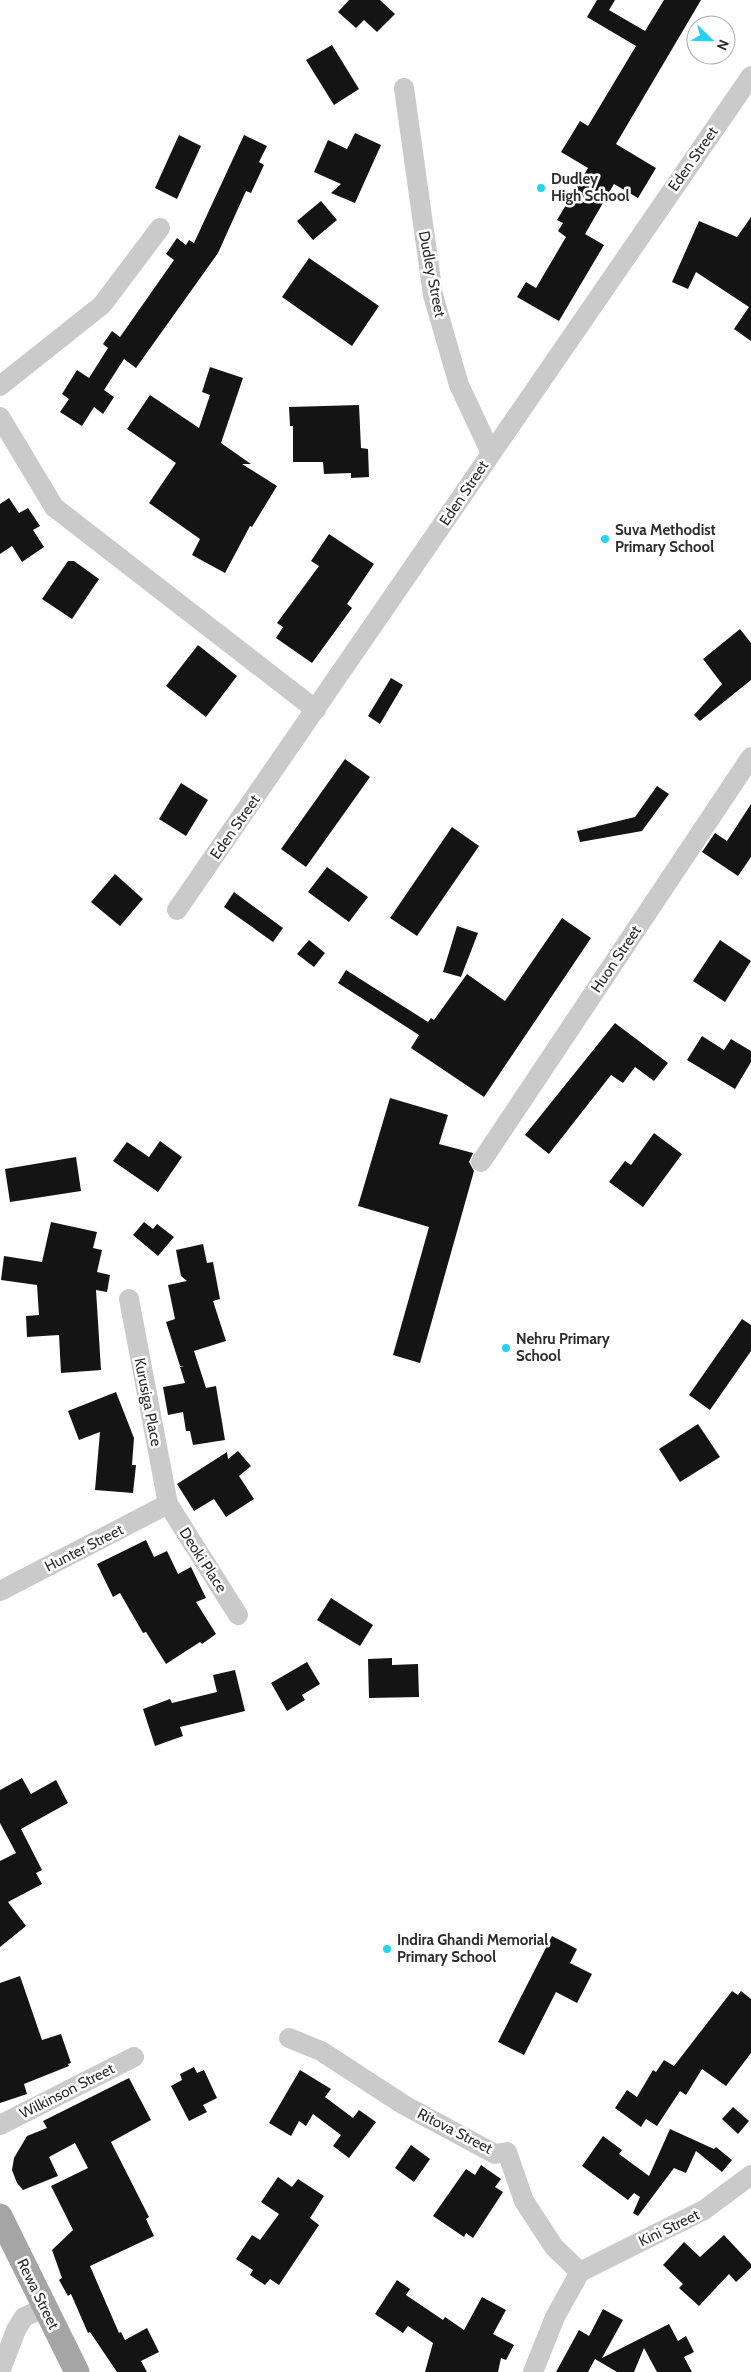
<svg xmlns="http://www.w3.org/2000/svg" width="751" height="2372" font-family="Cabin,sans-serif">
  <rect width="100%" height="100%" fill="#fff"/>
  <g fill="#141414">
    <polygon points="349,0 380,0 395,14 377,32 364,20 356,28 338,12"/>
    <polygon points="597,0 615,0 609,10 645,31 664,0 701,0 616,144 656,168 638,198 614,184 585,234 604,245 559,321 517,297 526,282 536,288 566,237 558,231 563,223 557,220 588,168 561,152 580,121 588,126 636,46 587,17"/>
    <polygon points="332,45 359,89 334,105 306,60"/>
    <polygon points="355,133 381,145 355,203 331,193 341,184 314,172 328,140 347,149"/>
    <polygon points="179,135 201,146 177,199 155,188"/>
    <polygon points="244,135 267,146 259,162 264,165 251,193 246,191 218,253 136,368 124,359 104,390 114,397 103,414 94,407 82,426 60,412 69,399 62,394 77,370 89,378 108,348 103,344 112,331 120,337 174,260 166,254 177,238 186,245 189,240 194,243"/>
    <polygon points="321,201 337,220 313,240 297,221"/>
    <polygon points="751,217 751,341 734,329 749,307 696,272 688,289 672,282 699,221 737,237"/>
    <polygon points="309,258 379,306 352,346 282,297"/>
    <polygon points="210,367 243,378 221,443 251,464 242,464 277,486 252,527 250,526 225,573 192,555 200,539 149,503 176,463 127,429 150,395 199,428 210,395 202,392"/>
    <polygon points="359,405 361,448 368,449 369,477 351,478 351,473 324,474 323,462 293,462 293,426 290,426 289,407"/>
    <polygon points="9,498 19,513 28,508 40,526 33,530 44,547 22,562 12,546 0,554 0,504"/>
    <polygon points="329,534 374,564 347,604 352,608 312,663 276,638 283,627 277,623 319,566 311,561"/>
    <polygon points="68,561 74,561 99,579 72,619 42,599"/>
    <polygon points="740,629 751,643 751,680 700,721 694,715 722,684 703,659"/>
    <polygon points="198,645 237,676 206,717 166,686"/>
    <polygon points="391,678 403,685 380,724 368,716"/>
    <polygon points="345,759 370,777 306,867 281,849"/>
    <polygon points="181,783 208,800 186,836 159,819"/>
    <polygon points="657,786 669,794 642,831 580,842 577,831 635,817"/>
    <polygon points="751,804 751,857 738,876 702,852 715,833 727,841"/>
    <polygon points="452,827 479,846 417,936 390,918"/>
    <polygon points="327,867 368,897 349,922 308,892"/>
    <polygon points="115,874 143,899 120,926 91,902"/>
    <polygon points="234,892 283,928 273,942 224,907"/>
    <polygon points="562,918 591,938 484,1097 411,1048 419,1035 338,983 346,970 428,1022 431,1018 434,1020 467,974 505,1001"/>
    <polygon points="457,926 478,933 461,977 443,972"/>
    <polygon points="309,940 325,953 314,967 297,954"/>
    <polygon points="720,940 751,961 725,1002 693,981"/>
    <polygon points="615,1023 668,1063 654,1081 635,1067 623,1083 611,1075 549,1154 525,1135"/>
    <polygon points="702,1036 724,1050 731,1039 751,1051 751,1062 735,1089 687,1060"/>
    <polygon points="390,1098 448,1115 439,1144 473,1153 469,1162 474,1171 420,1363 393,1355 429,1227 358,1206"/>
    <polygon points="654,1133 682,1154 643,1207 609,1182 625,1161 631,1165"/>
    <polygon points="160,1141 182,1157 158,1192 113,1161 127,1142 149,1157"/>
    <polygon points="76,1157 81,1191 10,1202 5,1169"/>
    <polygon points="51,1222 97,1232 93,1248 102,1250 97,1272 110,1275 107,1292 96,1290 101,1370 61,1373 59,1335 27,1337 26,1316 39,1315 37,1285 1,1280 4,1256 42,1262"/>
    <polygon points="144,1222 153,1229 157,1224 174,1237 158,1256 133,1235"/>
    <polygon points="203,1244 207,1263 213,1262 220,1299 213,1301 226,1341 194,1351 206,1388 216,1386 225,1440 193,1445 190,1431 186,1431 183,1412 168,1415 163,1387 185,1383 180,1367 184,1366 180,1366 166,1322 175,1319 168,1285 187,1281 181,1276 176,1250"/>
    <polygon points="742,1319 751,1325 751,1351 710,1410 689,1395"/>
    <polygon points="116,1392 134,1438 132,1465 136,1465 133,1493 95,1490 100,1432 79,1440 68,1411"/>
    <polygon points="698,1424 720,1457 680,1482 659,1449"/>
    <polygon points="238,1451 251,1466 239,1476 254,1499 226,1517 214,1499 194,1511 177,1484 227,1452 228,1459"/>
    <polygon points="146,1540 154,1557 167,1551 178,1574 191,1567 206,1598 196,1602 216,1634 202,1644 200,1642 166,1664 146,1632 143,1633 120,1593 113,1597 97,1564"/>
    <polygon points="331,1598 373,1625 360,1646 317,1620"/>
    <polygon points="392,1658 392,1665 418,1664 419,1697 369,1698 368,1659"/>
    <polygon points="307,1662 320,1684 302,1695 305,1700 287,1711 271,1683"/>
    <polygon points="235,1670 245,1711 180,1727 183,1736 155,1746 143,1709 170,1699 172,1703 217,1692 213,1675"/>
    <polygon points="22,1778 31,1794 56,1780 68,1803 21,1829 42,1870 36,1873 42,1884 8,1902 26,1926 0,1947 0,1861 16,1853 0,1823 0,1790"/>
    <polygon points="552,1936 577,1949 570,1963 592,1974 577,2003 556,1992 524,2055 498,2042"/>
    <polygon points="20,1976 42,2040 61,2034 71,2063 68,2064 69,2066 24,2084 27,2094 0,2103 0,1983"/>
    <polygon points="732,1991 738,1995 741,1991 751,1999 751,2053 726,2086 702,2069 686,2095 680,2091 657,2126 646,2119 641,2127 615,2108 627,2090 637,2097 653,2070 656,2072 664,2060 674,2066"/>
    <polygon points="194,2067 197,2073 204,2070 217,2098 203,2105 207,2112 189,2121 171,2086 182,2080 180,2074"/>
    <polygon points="300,2070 331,2089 325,2097 353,2118 359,2110 376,2122 349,2158 333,2146 341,2135 313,2114 306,2126 299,2121 291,2136 269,2123"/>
    <polygon points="129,2078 151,2120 111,2142 149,2217 146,2219 154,2236 90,2266 119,2333 121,2332 125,2340 147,2328 159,2352 141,2361 147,2372 117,2372 90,2332 88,2333 71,2294 68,2296 59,2280 62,2278 52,2250 73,2230 51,2186 88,2168 75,2143 49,2157 58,2176 23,2190 17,2183 12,2170 14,2158 27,2136 47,2128 43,2121"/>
    <polygon points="733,2107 749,2121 738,2134 722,2119"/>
    <polygon points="670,2129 714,2149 716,2147 732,2160 722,2172 696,2151 686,2173 674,2168 638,2216 633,2213 640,2197 634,2193 628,2200 582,2166 603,2136 622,2150 619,2154 649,2176"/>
    <polygon points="411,2145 430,2159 414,2182 395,2168"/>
    <polygon points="481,2165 501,2179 495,2187 503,2192 473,2238 466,2233 464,2237 433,2216 466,2169 475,2175"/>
    <polygon points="278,2177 292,2187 298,2179 324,2196 310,2218 319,2225 279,2285 270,2279 265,2285 250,2275 253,2270 236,2259 252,2235 260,2240 279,2214 261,2202"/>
    <polygon points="724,2235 751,2264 751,2268 736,2282 729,2274 699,2306 679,2288 683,2284 663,2265 684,2242 700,2257"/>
    <polygon points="397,2280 410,2289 406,2295 443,2320 445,2317 464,2330 482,2297 506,2310 493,2334 514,2345 506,2360 501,2358 498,2372 425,2372 433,2343 408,2326 403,2333 375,2314"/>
    <polygon points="603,2309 623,2320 602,2358 669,2324 678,2341 686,2336 694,2352 684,2357 692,2372 657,2372 644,2348 634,2372 617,2372 595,2359 588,2372 556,2372 579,2330 589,2336"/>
  </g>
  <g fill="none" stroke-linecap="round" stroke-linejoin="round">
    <g stroke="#cacaca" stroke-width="20">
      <polyline points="404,88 433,295 459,385 491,453"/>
      <polyline points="0,386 102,305 160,228"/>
      <polyline points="0,417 54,507 316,710"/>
      <polyline points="177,910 751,76"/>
      <polyline points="481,1162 751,757"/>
      <polyline points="129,1299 168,1504 238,1615"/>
      <polyline points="0,1591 168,1504"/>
      <polyline points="289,2038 321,2051 404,2105 495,2154 507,2152 524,2201 554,2247 580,2272 555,2317 533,2372"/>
      <polyline points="0,2125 134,2057"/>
      <polyline points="580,2272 704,2210 751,2175"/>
      <polyline points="0,2372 16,2330 24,2317 44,2308"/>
    </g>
    <polyline stroke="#a5a5a5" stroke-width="25" points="0,2216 77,2372"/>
  </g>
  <g fill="#22d4f0" stroke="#fff" stroke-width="2">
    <circle cx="541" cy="188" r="5"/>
    <circle cx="605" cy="539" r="5"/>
    <circle cx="506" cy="1348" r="5"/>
    <circle cx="387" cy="1949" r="5"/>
  </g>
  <g text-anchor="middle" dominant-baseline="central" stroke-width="5" stroke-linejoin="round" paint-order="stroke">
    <g font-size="15" fill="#2d2d2d" stroke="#fff">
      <text transform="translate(693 159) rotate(-55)">Eden Street</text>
      <text transform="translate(432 274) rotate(79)">Dudley Street</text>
      <text transform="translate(464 493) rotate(-56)">Eden Street</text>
      <text transform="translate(235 827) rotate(-55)">Eden Street</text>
      <text transform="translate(616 959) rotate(-56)">Huon Street</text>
      <text transform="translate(148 1402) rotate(79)">Kurusiga Place</text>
      <text transform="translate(84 1548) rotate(-27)">Hunter Street</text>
      <text transform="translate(203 1560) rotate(57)">Deoki Place</text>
      <text transform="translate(67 2091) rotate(-27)">Wilkinson Street</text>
      <text transform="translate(455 2131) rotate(27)">Ritova Street</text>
      <text transform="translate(669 2228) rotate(-26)">Kini Street</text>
      <text transform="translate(38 2294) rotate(64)">Rewa Street</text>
    </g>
    <g font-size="15" font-weight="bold" fill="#2d2d2d" stroke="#fff" text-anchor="start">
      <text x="551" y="179">Dudley<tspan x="551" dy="17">High School</tspan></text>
      <text x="615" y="530">Suva Methodist<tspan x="615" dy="17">Primary School</tspan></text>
      <text x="516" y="1339">Nehru Primary<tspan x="516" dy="17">School</tspan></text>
      <text x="397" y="1940">Indira Ghandi Memorial<tspan x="397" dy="17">Primary School</tspan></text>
    </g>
  </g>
  <g transform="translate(711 40) rotate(113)"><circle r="24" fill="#ffffff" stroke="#ababab"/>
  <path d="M0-4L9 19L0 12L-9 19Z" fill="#22d4f0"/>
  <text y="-8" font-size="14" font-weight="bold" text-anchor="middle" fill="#2d2d2d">N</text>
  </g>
</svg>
